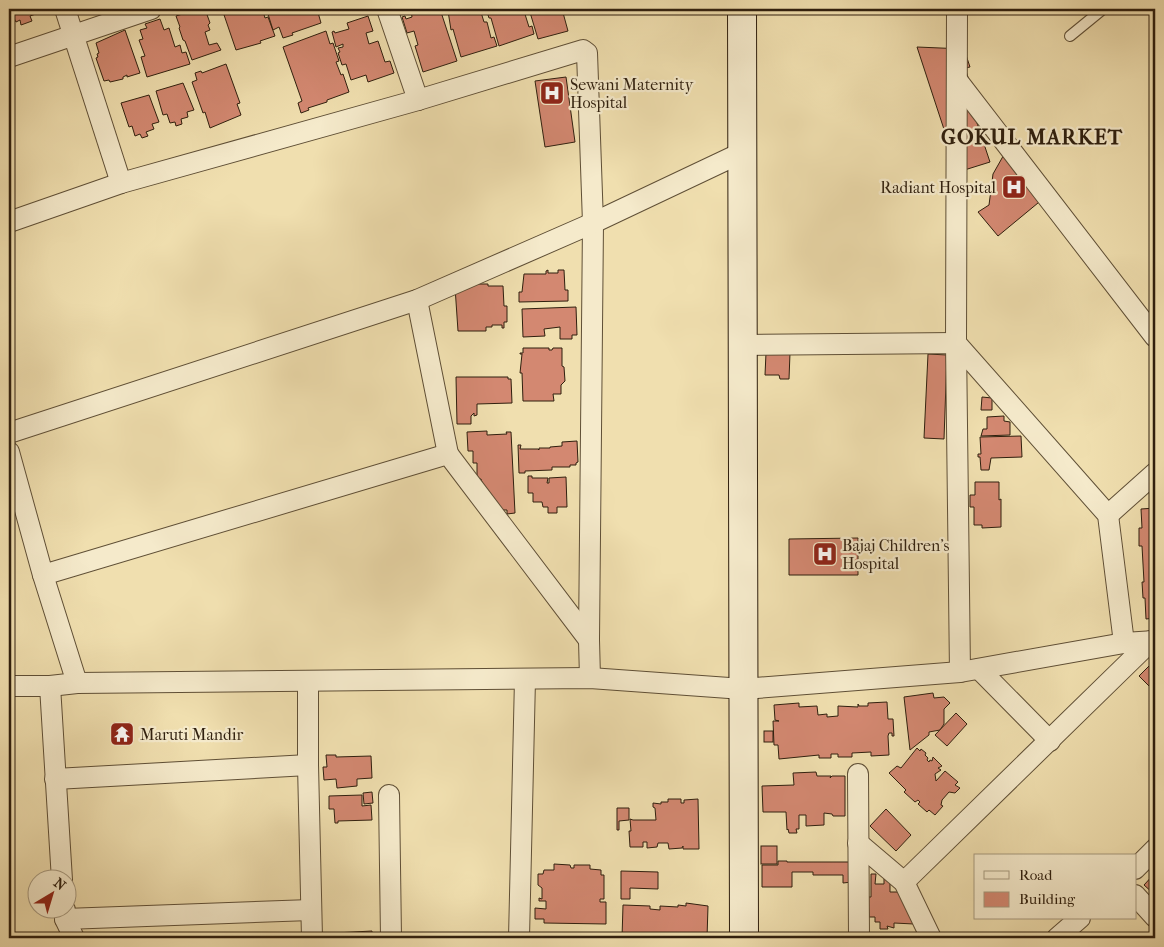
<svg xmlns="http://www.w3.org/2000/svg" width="1164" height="947" font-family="'IM FELL French Canon',serif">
  <rect width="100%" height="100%" fill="#f0dfaf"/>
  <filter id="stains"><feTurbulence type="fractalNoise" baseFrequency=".004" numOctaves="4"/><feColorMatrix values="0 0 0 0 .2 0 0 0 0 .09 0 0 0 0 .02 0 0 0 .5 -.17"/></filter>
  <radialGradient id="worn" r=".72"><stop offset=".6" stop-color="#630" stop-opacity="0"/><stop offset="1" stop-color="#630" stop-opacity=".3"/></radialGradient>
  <g fill="#d38871" stroke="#2f1f0e">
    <polygon points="9,9 50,9 30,16 32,21 21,25 20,20 16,22"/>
    <polygon points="191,9 205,9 210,23 208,25 210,30 205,32 209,45 217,43 221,50 192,60 185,41 183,40 179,28 180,27 176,16 192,11"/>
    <polygon points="222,9 262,9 260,12 263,11 265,18 268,17 275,36 260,41 261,43 236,50"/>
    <polygon points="273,9 317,9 321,23 292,33 293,35 283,38 279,27 273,30 267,11"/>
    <polygon points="341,9 348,9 349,11 344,13"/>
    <polygon points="416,9 424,9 425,10 425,9 440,9 457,61 423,72 415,46 418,45 414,31 407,33 402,17 405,16 406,19 412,17 411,10"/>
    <polygon points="444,9 480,9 484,22 487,22 491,38 494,37 497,46 461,57 453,29 451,30 448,11 445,12"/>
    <polygon points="486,9 521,9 522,11 524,11 529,27 532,26 534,34 499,46 491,18 489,18"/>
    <polygon points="529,9 562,9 568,31 538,39"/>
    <polygon points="368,16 373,31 366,33 369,44 378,41 385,62 390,61 394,73 368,82 366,75 351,80 346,64 342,65 338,53 340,52 338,48 343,47 343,44 336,47 332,32 334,31 335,33 349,29 347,23"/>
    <polygon points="160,19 164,30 169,28 175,47 180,45 182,53 186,52 190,64 147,77 141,57 145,56 139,40 143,39 140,30 147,28 145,24"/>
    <polygon points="9,24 13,35 9,37"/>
    <polygon points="125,30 140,73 127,77 127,75 123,77 123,79 110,82 109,80 104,81 96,58 98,57 97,54 99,53 96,43"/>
    <polygon points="326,31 330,44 333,43 339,61 336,62 341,75 343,74 349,92 327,100 327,102 308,108 309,110 301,113 298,103 302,101 283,47"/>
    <polygon points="917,47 964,49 970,67 965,68 982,121 977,123 990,162 958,172"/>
    <polygon points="226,64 240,103 237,104 241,115 210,128 205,112 203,113 192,82 197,80 195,73 201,71 202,73"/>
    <polygon points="566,77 575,142 545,147 535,81"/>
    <polygon points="183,83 194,110 187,112 188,117 181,119 182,124 176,126 175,122 170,123 167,114 163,115 156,91"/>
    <polygon points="149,95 159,122 152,124 154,129 146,132 148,136 142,138 140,134 135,136 132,126 129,127 121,103"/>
    <polygon points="1006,151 1044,198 998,236 978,212 989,205 993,174"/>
    <polygon points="548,270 548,273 558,273 558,270 564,270 565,290 568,290 568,301 519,302 519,292 522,292 524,274 546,274 546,271"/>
    <polygon points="468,284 488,284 488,286 503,286 504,306 507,306 507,322 504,322 504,328 502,328 502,325 492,325 492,327 486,327 486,331 458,331 455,287"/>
    <polygon points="576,307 577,335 572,335 572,339 560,339 560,327 544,329 545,336 523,337 522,309"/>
    <polygon points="523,348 549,348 549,350 552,350 553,348 562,348 562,366 564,367 565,381 561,385 561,394 553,394 554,401 523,401 522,373 520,373 522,354 520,354 520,353 523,353"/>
    <polygon points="766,353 790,353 789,379 780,379 779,375 765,375"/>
    <polygon points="928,354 947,355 944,439 924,438"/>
    <polygon points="456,377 508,377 508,379 511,379 512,403 477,404 477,415 474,416 474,413 471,416 471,424 457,424"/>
    <polygon points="982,397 992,398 992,410 981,410"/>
    <polygon points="1004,416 1004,421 1010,422 1010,435 981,436 983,429 987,429 987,417"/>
    <polygon points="487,431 487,435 507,434 506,432 511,432 515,513 507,514 507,510 502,510 490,496 490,493 483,493 482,482 481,479 477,479 477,463 473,463 473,451 468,451 467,432"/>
    <polygon points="1021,436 1022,457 991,458 989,470 981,470 980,457 978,457 978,454 981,454 980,437"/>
    <polygon points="577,441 578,462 576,463 576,465 570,465 570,467 552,467 552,470 525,471 525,473 519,473 518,445 521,445 520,449 538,449 539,450 539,448 550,448 550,447 562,446 562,442"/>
    <polygon points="528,476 532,476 532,478 548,478 547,483 549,483 549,478 566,477 567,507 557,507 557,513 548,513 548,507 543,507 542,502 533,502 533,493 528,493"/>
    <polygon points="975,482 999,482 999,500 1001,499 1001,527 982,528 982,525 974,525 974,507 970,507 970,495 975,495"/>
    <polygon points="1155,508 1155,618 1146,619 1145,598 1143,598 1142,582 1144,582 1142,546 1139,546 1139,528 1142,528 1141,509"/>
    <polygon points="858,538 858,575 789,575 789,539"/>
    <polygon points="1155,660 1155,692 1139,676"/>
    <polygon points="933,693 934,698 944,697 950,703 944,709 944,724 940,730 929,732 929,735 910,750 904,697"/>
    <polygon points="887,702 888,719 893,719 894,736 892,736 892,733 889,733 888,736 889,755 871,756 871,752 852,753 852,757 838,757 838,754 831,754 831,758 819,758 819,755 779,759 778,745 774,745 773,721 779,721 775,720 774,705 799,703 799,707 817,706 818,715 827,714 827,717 838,716 838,706 858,707 858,704 859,706 868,706 868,703"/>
    <polygon points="956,713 967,724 947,746 935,735"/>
    <rect x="764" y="731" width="9" height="11"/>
    <polygon points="917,748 920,751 921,749 926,753 925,755 928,758 927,760 929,762 930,760 932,761 933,757 942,766 938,768 941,770 935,774 936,781 945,771 958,782 955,785 960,788 955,793 949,792 942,800 941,805 943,806 935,815 929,810 927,812 918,804 920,802 918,800 915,802 904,792 906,790 889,773 897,766 901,768"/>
    <polygon points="326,755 336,755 336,757 371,756 372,778 357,779 357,786 337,788 336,779 324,780 323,767 327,767"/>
    <polygon points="816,772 817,776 831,776 830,778 832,776 845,776 845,816 833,816 832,814 824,813 824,825 806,826 806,815 799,815 799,829 796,829 797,833 789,833 788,829 787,830 786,812 763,812 762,786 794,785 793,773"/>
    <polygon points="372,792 373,803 364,804 363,793"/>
    <polygon points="362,795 362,806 371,805 372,820 338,821 338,823 335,823 334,809 329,809 329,796"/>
    <polygon points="668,799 681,799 681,803 684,803 684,800 698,799 699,849 683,849 683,846 682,848 669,849 668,843 658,843 657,847 647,848 647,842 643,842 643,847 630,847 629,831 631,831 630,819 633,820 656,820 655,808 653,807 653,803 661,804 661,802 668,802"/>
    <polygon points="617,808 629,808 629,820 619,821 619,830 617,830"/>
    <polygon points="886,809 911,835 896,851 870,826"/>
    <rect x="761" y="846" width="16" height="18"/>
    <polygon points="778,861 787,861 787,862 852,862 852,882 843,883 843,875 813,875 813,872 792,872 792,887 762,887 762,865 778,865"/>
    <polygon points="554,864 570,865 571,868 574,868 574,865 590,865 590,869 601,870 601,875 604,875 604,899 600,899 600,902 606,902 606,924 544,923 544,919 535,919 535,908 546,909 546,901 539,901 539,898 542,899 542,888 538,885 538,874 543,874 544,870 554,870"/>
    <polygon points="621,871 658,872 658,889 630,888 630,899 621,899"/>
    <polygon points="1155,873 1155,899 1152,897 1154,894 1144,885"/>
    <polygon points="871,874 876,874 875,884 884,884 884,879 890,879 890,892 902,892 914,924 894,923 894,928 887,926 888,929 880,929 880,922 875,922 875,917 869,917 868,897 871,897"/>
    <polygon points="686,903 708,906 707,938 622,938 623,905 650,906 650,909 660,910 660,906 678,907 678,905 686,906"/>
    <polygon points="372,931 372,938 336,938 335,933"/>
  </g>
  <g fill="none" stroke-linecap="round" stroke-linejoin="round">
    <defs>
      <polyline id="lane" points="1070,36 1103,9"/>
      <g id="street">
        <polyline points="65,9 121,183"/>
        <polyline points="387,9 418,100"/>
        <polyline points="957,9 956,343 960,672"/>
        <polyline points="9,57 151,9"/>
        <polyline points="957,80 1155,337"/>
        <polyline points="9,222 121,183 418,100 583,50 587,53 593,223 589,640 590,678"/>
        <polyline points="417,300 448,454"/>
        <polyline points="743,345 956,343 1108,515 1124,643"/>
        <polyline points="9,433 417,300 593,223 743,152"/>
        <polyline points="9,452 43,575 77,683"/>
        <polyline points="1108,515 1155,473"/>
        <polyline points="43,575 448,454 589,640"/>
        <polyline points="979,669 1050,741"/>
        <polyline points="308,682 308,765 312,938"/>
        <polyline points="9,686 50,686 77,683 590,678 743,689 960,672 1124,643 1155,641"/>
        <polyline points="50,686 62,880"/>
        <polyline points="858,774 859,938"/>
        <polyline points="55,779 308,765"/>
        <polyline points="389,795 391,938"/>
        <polyline points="858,843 904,882 931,938"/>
        <polyline points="1135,869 1155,849"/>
        <polyline points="904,882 1151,641"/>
        <polyline points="1135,895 1155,917"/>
        <polyline points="65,910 65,919 74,938"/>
        <polyline points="65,919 311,910"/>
        <polyline points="519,938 525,679"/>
        <polyline points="1057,938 1080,918"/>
      </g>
      <polyline id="secondary" points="742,9 744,938"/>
    </defs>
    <use href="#lane" stroke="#5f4f36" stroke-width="12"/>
    <use href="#street" stroke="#5f4f36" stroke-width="22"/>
    <use href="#secondary" stroke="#2f1f0e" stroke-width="30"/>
    <use href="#lane" stroke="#f5eacb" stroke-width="10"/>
    <use href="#street" stroke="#f5eacb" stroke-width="20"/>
    <use href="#secondary" stroke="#f5eacb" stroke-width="28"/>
  </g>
  <defs>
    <symbol id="hospital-square" viewBox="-11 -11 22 22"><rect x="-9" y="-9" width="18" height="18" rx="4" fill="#8f2418" stroke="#f5eacb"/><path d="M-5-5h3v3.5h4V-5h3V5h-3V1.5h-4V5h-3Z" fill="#fff"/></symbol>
    <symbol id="temple-square" viewBox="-11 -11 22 22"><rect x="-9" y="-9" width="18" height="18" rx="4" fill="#8f2418" stroke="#f5eacb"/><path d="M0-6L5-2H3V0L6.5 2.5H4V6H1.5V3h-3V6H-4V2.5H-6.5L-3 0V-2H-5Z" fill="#fff"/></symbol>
  </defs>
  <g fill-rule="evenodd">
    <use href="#hospital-square" x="538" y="79" width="28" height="28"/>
    <use href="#hospital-square" x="1000" y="173" width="28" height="28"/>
    <use href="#hospital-square" x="811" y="540" width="28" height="28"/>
    <use href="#temple-square" x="108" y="720" width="28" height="28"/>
  </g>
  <g text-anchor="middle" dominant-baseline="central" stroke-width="4.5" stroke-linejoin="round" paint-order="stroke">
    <g font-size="16" fill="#2f1f0e" stroke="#f5eacb" text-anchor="start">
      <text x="570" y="84">Sewani Maternity<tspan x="570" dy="18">Hospital</tspan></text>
      <text x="996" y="187" text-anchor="end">Radiant Hospital</text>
      <text x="842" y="545">Bajaj Children's<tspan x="842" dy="18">Hospital</tspan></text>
      <text x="140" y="734">Maruti Mandir</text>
    </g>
    <g font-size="21" font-weight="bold" letter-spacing="1" fill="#2f1f0e" stroke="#f5eacb">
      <text x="1032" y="137">GOKUL MARKET</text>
    </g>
  </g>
  <rect width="1164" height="947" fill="none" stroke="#f0dfaf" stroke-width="30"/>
  <rect x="10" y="10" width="1144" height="927" fill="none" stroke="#2f1f0e" stroke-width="2.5"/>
  <rect x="15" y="15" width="1134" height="917" fill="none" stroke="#2f1f0e"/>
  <rect x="974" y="854" width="162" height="65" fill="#f5eacb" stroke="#a6997f"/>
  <rect x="984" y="871" width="25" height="8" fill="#f5eacb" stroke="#a6997f"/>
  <text x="1019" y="880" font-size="15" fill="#2f1f0e">Road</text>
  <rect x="984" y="892" width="25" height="15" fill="#d38871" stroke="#a6997f"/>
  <text x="1019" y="904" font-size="15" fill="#2f1f0e">Building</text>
  <g transform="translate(52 894) rotate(38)"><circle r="24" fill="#f5eacb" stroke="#a6997f"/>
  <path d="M0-4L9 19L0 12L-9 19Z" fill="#8f2418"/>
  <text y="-8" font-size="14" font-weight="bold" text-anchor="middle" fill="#2f1f0e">N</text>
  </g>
  <rect width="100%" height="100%" filter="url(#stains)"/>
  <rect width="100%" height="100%" fill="url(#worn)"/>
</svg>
